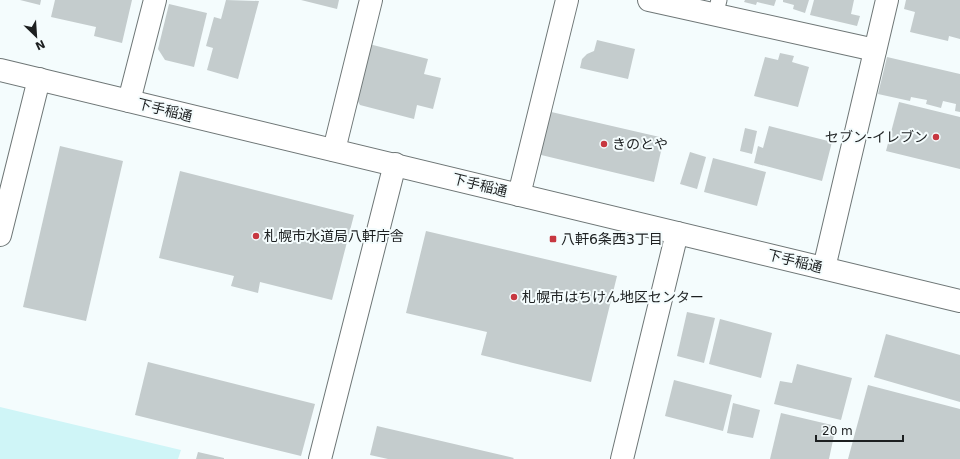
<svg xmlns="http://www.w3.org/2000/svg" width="960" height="459" font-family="'DejaVu Sans','Noto Sans JP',sans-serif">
  <rect width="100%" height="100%" fill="#f4fcfd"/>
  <polygon fill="#cff5f7" points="0,407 181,450 178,459 0,459"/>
  <g fill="#c4cccd">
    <polygon points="20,0 41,0 40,5"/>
    <polygon points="55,0 132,0 122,43 94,36 96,27 51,17"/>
    <polygon points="226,0 259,1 238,79 207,70 213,48 206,46 214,17 221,19"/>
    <polygon points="301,0 339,0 337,9"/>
    <polygon points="745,0 776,0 774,6 757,2 756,5 744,2"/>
    <polygon points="783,0 809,0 805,13 793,9 794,5 783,2"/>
    <polygon points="814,0 854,0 851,14 860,16 857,26 810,15"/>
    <polygon points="906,0 960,0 960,39 949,36 948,41 910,32 915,12 904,9"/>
    <polygon points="169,4 207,13 194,67 165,60 158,49"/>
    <polygon points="597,40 635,49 628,79 580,68 582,59 587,54 594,51"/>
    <polygon points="369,44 428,59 424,74 441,78 433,109 417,105 414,119 360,105 356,98"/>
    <polygon points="780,53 794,56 792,62 809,67 798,107 754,96 765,57 778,60"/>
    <polygon points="887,57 960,74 960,112 955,111 956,104 943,101 941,108 926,104 927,100 911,97 910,101 878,94"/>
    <polygon points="899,102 960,117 960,169 886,151"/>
    <polygon points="547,111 664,138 654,182 537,154"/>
    <polygon points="769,126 832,142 822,181 754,163 758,146 763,148"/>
    <polygon points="745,128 757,131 752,154 740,151"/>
    <polygon points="60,146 123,161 86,321 23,307"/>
    <polygon points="690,152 706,157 697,189 680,184"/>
    <polygon points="713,158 766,172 757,206 704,192"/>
    <polygon points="180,171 354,215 332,300 260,282 258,293 231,286 234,276 159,258"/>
    <polygon points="426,231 617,276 591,382 481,355 487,332 406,313"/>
    <polygon points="687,312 715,318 704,363 677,356"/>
    <polygon points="720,319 772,333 761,378 709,364"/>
    <polygon points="886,334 960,355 960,402 874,377"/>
    <polygon points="148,362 315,404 301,456 135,415"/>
    <polygon points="797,364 852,378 841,420 774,404 780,381 792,383"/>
    <polygon points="674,380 732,395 723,431 665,416"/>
    <polygon points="868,385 960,409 960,459 848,459"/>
    <polygon points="733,403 760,410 753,438 727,433"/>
    <polygon points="781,413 836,426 829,459 770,459"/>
    <polygon points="377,426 514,458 513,459 388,459 370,455"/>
    <polygon points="198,452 224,458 224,459 196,459"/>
  </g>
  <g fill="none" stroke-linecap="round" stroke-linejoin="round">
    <defs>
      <polyline id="lane" points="715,15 719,0"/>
      <g id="street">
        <polyline points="649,0 875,50"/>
        <polyline points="129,101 155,0"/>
        <polyline points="334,150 371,0"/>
        <polyline points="519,195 567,0"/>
        <polyline points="0,235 39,79"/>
        <polyline points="824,268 887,0"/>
        <polyline points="320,459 395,164"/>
        <polyline points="622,459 677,233"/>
      </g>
      <polyline id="secondary" points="0,70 960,301"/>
    </defs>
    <use href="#lane" stroke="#6e7676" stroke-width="17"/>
    <use href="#street" stroke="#6e7676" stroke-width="24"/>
    <use href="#secondary" stroke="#6e7676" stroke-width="24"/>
    <use href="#lane" stroke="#fff" stroke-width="15"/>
    <use href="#street" stroke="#fff" stroke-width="22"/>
    <use href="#secondary" stroke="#fff" stroke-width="22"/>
  </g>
  <g fill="#c73740" stroke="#f4fcfd" stroke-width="1.5">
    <circle cx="936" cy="137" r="4"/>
    <circle cx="604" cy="144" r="4"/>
    <circle cx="256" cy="236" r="4"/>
    <rect x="549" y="235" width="8" height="8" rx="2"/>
    <circle cx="514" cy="297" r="4"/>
  </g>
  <g text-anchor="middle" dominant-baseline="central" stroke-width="4" stroke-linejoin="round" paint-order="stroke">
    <g font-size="14" fill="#1c1f20" stroke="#f4fcfd">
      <text transform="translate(165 110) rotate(14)">下手稲通</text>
      <text transform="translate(480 185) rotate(14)">下手稲通</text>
      <text transform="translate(795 261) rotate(14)">下手稲通</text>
    </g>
    <g font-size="14" fill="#1c1f20" stroke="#f4fcfd" text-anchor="start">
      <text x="928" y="137" text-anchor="end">セブン-イレブン</text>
      <text x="612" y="144">きのとや</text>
      <text x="264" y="236">札幌市水道局八軒庁舎</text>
      <text x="561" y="239">八軒6条西3丁目</text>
      <text x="522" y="297">札幌市はちけん地区センター</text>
    </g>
  </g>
  <g transform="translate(36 36) rotate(155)" stroke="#f4fcfd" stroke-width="3" paint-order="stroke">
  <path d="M0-3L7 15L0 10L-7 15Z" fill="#1c1f20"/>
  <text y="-6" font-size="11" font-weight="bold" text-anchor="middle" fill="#1c1f20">N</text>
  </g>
  <path d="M816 435v6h87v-6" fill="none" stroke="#1c1f20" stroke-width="2"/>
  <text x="822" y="435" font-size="12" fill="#1c1f20" stroke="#f4fcfd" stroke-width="3" paint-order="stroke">20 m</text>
</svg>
